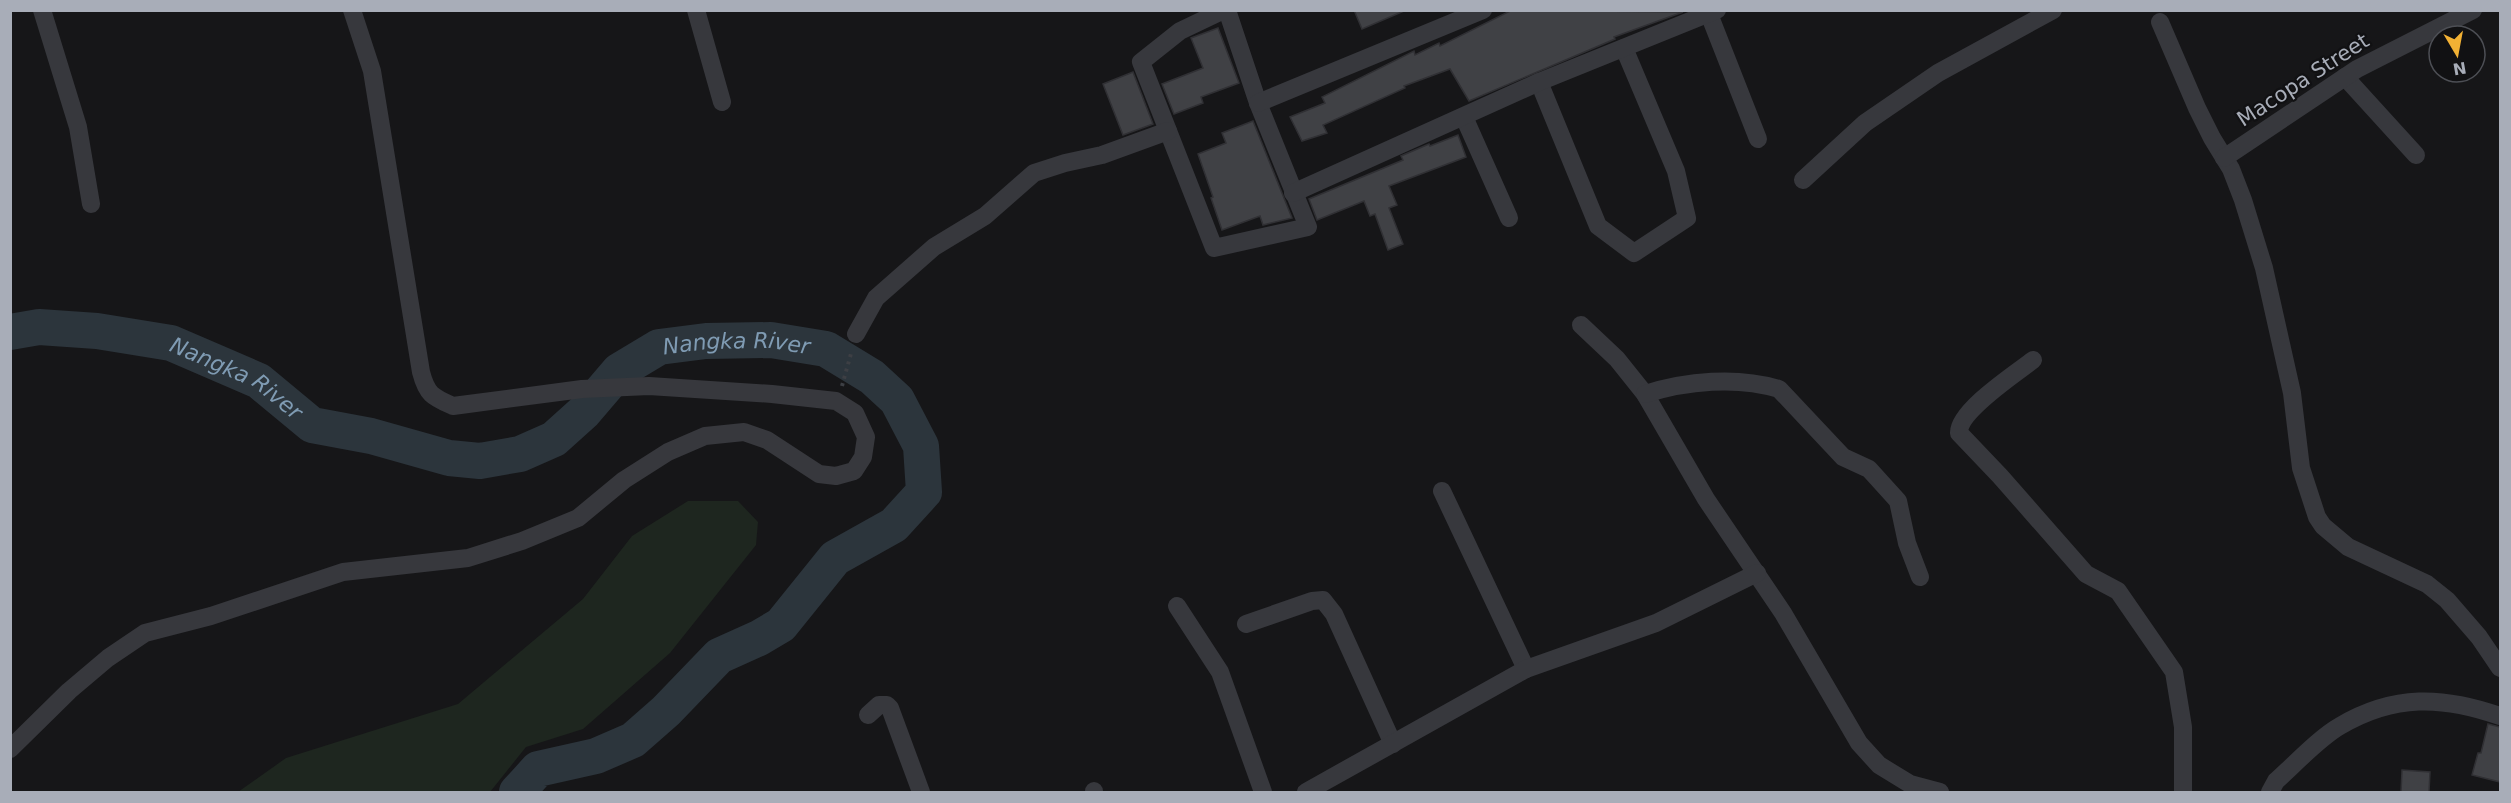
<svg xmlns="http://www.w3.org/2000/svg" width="2511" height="803" font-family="'DejaVu Sans',sans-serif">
  <rect width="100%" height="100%" fill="#161618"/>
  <polygon fill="#1e261f" points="688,501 738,501 758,522 756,545 670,653 583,729 526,747 490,792 238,792 286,758 458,704 583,599 632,536"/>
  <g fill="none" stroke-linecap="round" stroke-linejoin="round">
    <path stroke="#2c353c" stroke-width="36" id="s1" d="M10,332L39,327L97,331L171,343L259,381L312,425L371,436L449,458L480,461L520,454L554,439L584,412L619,371L659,347L706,341L771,340L826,349L872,377L897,400L921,446L924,492L894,525L835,558L781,625L759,638L719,656L666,711L633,740L596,756L538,769L517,792"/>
  </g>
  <g fill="#404145" stroke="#303034" stroke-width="1.5">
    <polygon points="1354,10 1404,10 1404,11 1362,29"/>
    <polygon points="1512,10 1683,12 1614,37 1615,39 1469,101 1450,69 1404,86 1405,88 1323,125 1327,133 1302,141 1290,117 1325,103 1322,97 1414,51 1415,55 1439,43 1440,46"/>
    <polygon points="1218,28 1239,83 1201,97 1203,103 1174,114 1162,84 1203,68 1191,38"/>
    <polygon points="1133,72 1153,124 1123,135 1103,84"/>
    <polygon points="1253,121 1292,218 1263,225 1260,216 1222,230 1211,198 1213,197 1198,154 1226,143 1222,133"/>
    <polygon points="1458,135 1466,157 1389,186 1397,205 1389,208 1403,244 1388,250 1375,214 1370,216 1364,201 1317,220 1309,199 1403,160 1401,156 1429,144 1430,146"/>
    <polygon points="2488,724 2500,727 2500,782 2472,775 2478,753 2481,753"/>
    <polygon points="2402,770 2430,772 2429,792 2401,792"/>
  </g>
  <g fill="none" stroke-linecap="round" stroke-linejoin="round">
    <polyline stroke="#3d3f44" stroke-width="4" stroke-dasharray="3 4.5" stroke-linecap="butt" points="842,386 852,350"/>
    <g stroke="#37383d" stroke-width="18">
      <polyline points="42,10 78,127 91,204"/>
      <polyline points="696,10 722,102"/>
      <polyline points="1224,10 1180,31 1141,62 1214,248 1308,227 1258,103 1227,10"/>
      <polyline points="1709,14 1758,139"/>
      <polyline points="2160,22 2197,108 2212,138 2231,169 2243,200 2264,268 2292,393 2301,468 2317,517 2323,526 2348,547 2427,584 2447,600 2479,637 2500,668"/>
      <polyline points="2345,77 2416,155"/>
      <polyline points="1539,82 1598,226 1634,253 1687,218 1676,171 1624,48"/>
      <polyline points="1258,103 1483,10"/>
      <polyline points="1464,117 1509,218"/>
      <polyline points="2224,158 2357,69 2473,10"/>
      <polyline points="1803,180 1865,123 1938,73 2053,10"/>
      <polyline points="1293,193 1539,82 1717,10"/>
      <polyline points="1581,325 1617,359 1645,394 1706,499 1783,613 1859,743 1879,765 1910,784 1940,792"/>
      <polyline points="856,334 876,298 934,247 985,216 1034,173 1065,163 1102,155 1168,131"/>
      <path d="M2033,360C2015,374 1958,411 1959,433L2000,476L2086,574L2118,591L2174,672L2183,727V792"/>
      <path d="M1645,394C1686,381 1737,376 1779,389L1843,457L1869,469L1898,501L1907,543L1920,577"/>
      <polyline points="1442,491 1526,669"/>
      <polyline points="1177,606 1220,672 1263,792"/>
      <polyline points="1246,624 1312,601 1323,600 1334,614 1393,744"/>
      <polyline points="868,715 879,705 887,705 890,708 921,792"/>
      <path d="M10,749L69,691L108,658L145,633L211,616L343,572L468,558L522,541L578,518L624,480L668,452L705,436L744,432L767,440L819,474L836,476L854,471L863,457L866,437L855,413L836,401L772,394L649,386L582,389L453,406C433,397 427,395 421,372L372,71L352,10"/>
      <polyline points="1094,791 1094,792"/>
      <polyline points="1306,792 1526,669 1656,623 1757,573"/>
      <path d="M2270,792L2276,781C2295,764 2319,738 2340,726C2394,694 2443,696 2500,716"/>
    </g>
  </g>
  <g text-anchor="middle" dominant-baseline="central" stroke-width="4.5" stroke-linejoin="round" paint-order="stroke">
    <g font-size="21" fill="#a8adb8" stroke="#111113">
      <text transform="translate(2303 80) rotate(-33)">Macopa Street</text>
    </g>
    <g font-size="22" font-style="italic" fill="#7f9bb3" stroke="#111113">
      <text stroke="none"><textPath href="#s1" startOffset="796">Nangka River</textPath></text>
      <text stroke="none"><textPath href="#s1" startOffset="237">Nangka River</textPath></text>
    </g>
  </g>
  <rect width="2511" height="803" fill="none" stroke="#a8adb8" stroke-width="24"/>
  <g transform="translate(2457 54) rotate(170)"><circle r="28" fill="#111113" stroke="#4d4f55" stroke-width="1.5"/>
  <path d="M0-4.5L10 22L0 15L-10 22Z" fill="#f2b134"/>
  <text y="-9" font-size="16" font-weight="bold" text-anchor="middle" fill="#a8adb8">N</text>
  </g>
</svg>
